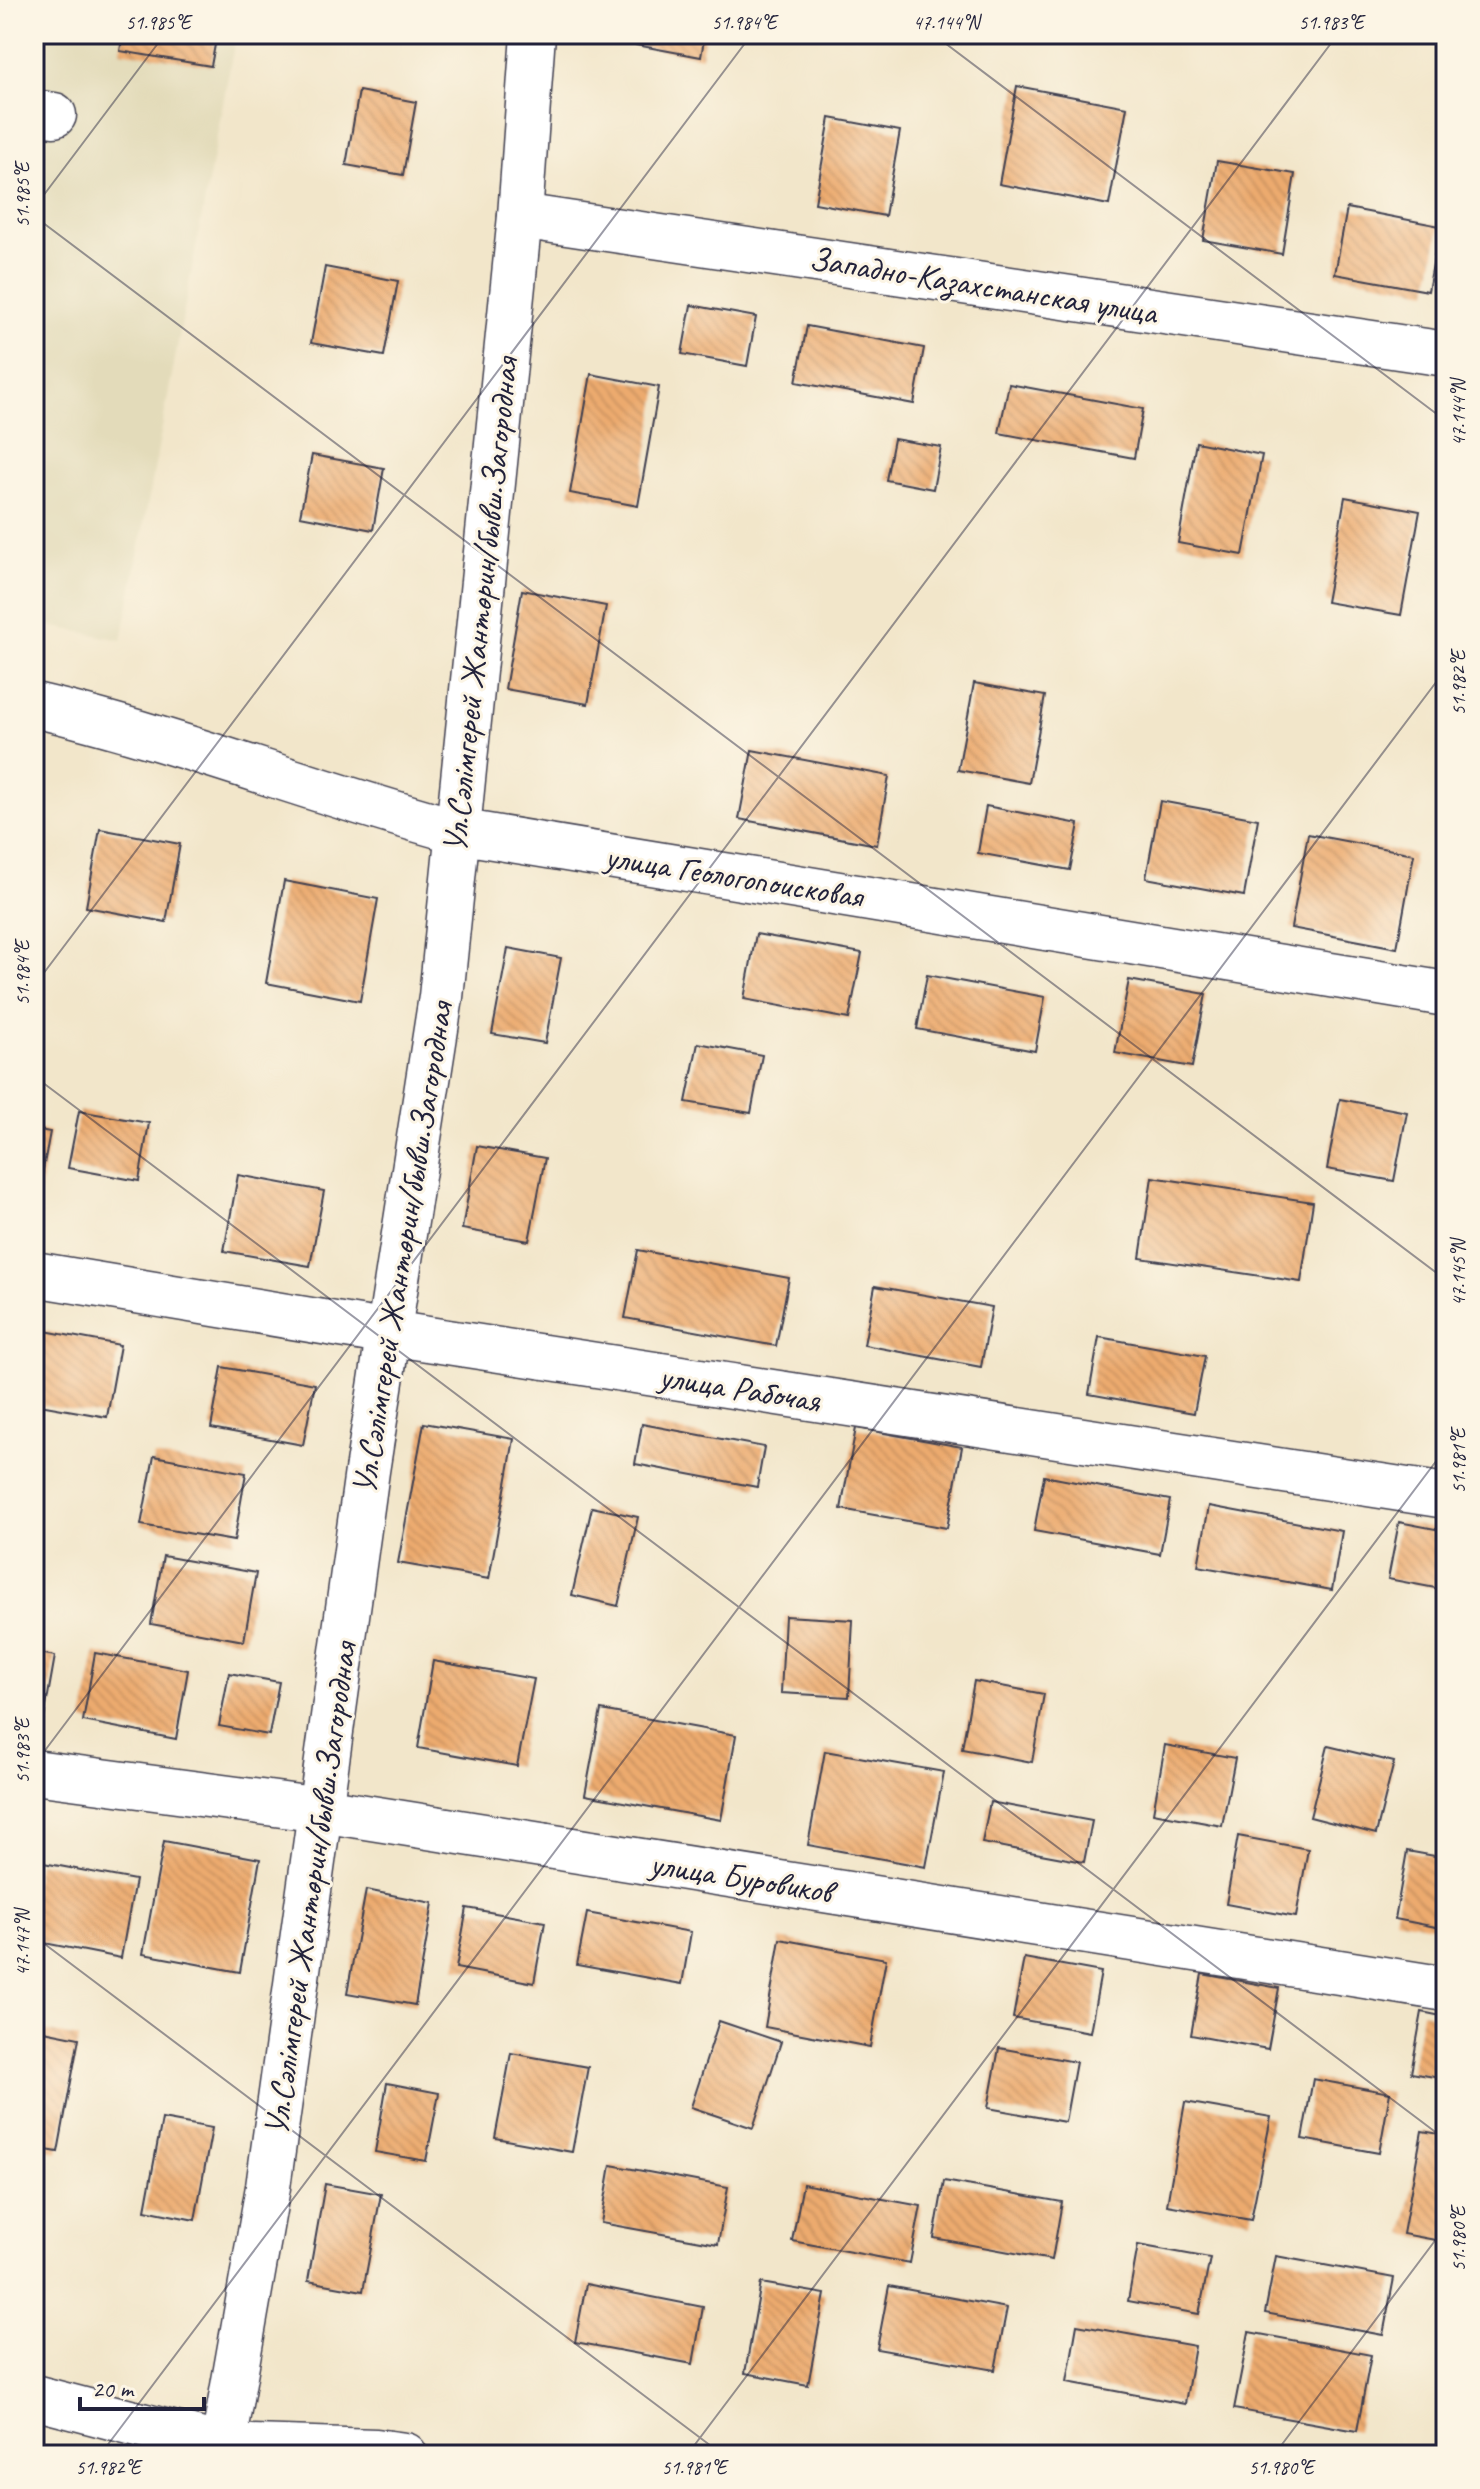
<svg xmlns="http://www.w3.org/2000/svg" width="1480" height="2489" font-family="Caveat,sans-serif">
  <defs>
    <pattern id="building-back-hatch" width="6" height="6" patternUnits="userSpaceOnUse" patternTransform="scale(2)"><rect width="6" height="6" fill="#ecaa6e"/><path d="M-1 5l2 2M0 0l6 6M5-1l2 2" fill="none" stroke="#ca9260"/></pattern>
  </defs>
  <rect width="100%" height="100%" fill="#fcf5e5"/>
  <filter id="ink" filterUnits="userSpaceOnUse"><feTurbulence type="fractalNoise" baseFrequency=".0125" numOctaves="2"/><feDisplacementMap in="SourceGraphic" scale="16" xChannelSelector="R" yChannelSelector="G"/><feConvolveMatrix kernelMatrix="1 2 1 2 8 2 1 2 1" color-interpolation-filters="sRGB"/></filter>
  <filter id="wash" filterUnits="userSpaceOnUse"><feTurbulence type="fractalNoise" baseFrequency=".006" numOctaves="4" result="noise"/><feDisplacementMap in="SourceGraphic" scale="32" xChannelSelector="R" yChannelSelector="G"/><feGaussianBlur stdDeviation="1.8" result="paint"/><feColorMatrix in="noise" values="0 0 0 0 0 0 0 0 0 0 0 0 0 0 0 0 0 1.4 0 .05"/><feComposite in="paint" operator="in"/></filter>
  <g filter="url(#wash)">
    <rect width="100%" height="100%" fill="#f2e6ca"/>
    <polygon fill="#e3dbba" points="34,34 236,34 122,640 34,623"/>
    <g id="blocks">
      <g fill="url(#building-back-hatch)">
        <polygon points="123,34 217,34 211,66 120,51"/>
        <polygon points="622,34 705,34 701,57 620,42"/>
        <polygon points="1017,86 1127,107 1109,205 999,184"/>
        <polygon points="359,91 416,102 403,175 346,165"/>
        <polygon points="830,118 900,131 885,216 815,203"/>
        <polygon points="1217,161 1295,174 1282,254 1203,240"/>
        <polygon points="1347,208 1440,226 1428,291 1335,274"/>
        <polygon points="325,267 398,281 384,356 311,343"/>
        <polygon points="691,305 756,317 747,366 682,354"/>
        <polygon points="807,326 924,348 914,404 796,382"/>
        <polygon points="591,374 659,387 638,506 570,493"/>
        <polygon points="1009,384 1143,409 1134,458 999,433"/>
        <polygon points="894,439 941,447 933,489 886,480"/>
        <polygon points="1196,442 1262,455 1243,555 1178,543"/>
        <polygon points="312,455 384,468 373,530 300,516"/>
        <polygon points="1345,497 1420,511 1401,615 1326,602"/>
        <polygon points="522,590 606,606 588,704 505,689"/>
        <polygon points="974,683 1045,696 1029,783 958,770"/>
        <polygon points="752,750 889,776 877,845 739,819"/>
        <polygon points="1160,801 1258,819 1244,896 1146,878"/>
        <polygon points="986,806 1079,824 1070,870 978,853"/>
        <polygon points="100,829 180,844 166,922 86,907"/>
        <polygon points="1308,834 1414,854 1397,948 1291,928"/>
        <polygon points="284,881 378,899 360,1001 266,983"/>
        <polygon points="756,934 862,953 849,1019 744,999"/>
        <polygon points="508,948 561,958 545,1043 492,1034"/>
        <polygon points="927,975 1045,997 1035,1051 917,1029"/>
        <polygon points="1129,980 1206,994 1192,1067 1115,1053"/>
        <polygon points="698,1043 762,1055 751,1113 686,1102"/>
        <polygon points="1340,1099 1407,1112 1394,1181 1327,1169"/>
        <polygon points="79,1111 149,1123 139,1181 68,1168"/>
        <polygon points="34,1129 50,1132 37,1202 34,1201"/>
        <polygon points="477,1146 545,1158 529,1241 462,1229"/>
        <polygon points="238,1175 324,1191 310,1266 224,1251"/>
        <polygon points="1152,1177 1313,1202 1301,1282 1140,1258"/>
        <polygon points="638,1250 789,1278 776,1346 625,1318"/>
        <polygon points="875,1286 992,1307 981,1367 864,1345"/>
        <polygon points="34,1329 120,1345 107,1417 34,1404"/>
        <polygon points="1099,1337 1205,1356 1194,1413 1089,1394"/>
        <polygon points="222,1367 315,1384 303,1445 211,1428"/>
        <polygon points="424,1423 514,1439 489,1579 398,1563"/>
        <polygon points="642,1424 764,1447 757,1487 635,1464"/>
        <polygon points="856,1428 962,1447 947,1528 841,1509"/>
        <polygon points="154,1456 246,1473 234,1541 141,1525"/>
        <polygon points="1044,1476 1170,1500 1160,1554 1034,1531"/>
        <polygon points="1209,1506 1342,1531 1332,1590 1198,1566"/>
        <polygon points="592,1507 638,1517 618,1606 572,1595"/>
        <polygon points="1399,1522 1446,1531 1446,1590 1388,1579"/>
        <polygon points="163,1556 256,1573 244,1641 151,1624"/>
        <polygon points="785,1616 853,1620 849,1697 781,1693"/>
        <polygon points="34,1652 55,1656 44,1718 34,1716"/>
        <polygon points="95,1653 188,1670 176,1739 83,1721"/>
        <polygon points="433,1661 534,1679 517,1766 418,1748"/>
        <polygon points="229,1673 279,1682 269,1735 219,1726"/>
        <polygon points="974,1681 1044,1694 1032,1762 962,1749"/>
        <polygon points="601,1710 736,1735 721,1820 585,1795"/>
        <polygon points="1165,1745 1235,1758 1222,1826 1153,1813"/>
        <polygon points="1328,1746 1394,1762 1376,1834 1310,1817"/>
        <polygon points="825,1751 944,1772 926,1867 808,1845"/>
        <polygon points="990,1802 1092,1821 1084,1862 982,1843"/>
        <polygon points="1238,1836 1308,1849 1296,1917 1226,1904"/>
        <polygon points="164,1841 260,1859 240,1972 143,1954"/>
        <polygon points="1407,1851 1446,1858 1446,1929 1395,1919"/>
        <polygon points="38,1862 135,1880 121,1958 34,1941 34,1886"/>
        <polygon points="366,1890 433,1903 415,2005 347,1993"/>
        <polygon points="467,1908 545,1922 534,1983 456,1968"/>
        <polygon points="587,1913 691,1932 682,1984 577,1965"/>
        <polygon points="780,1939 886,1959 870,2047 765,2027"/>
        <polygon points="1024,1958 1101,1972 1090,2032 1013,2018"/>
        <polygon points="1202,1974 1279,1988 1268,2049 1191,2035"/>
        <polygon points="1422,2012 1446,2017 1446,2079 1411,2073"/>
        <polygon points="719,2021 781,2042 753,2128 691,2107"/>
        <polygon points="34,2029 79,2038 58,2152 34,2148"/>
        <polygon points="999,2048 1076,2062 1065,2122 988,2108"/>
        <polygon points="511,2053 588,2067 572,2152 495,2138"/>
        <polygon points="1313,2079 1390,2093 1379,2153 1302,2139"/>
        <polygon points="387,2083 439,2093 426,2161 375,2152"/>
        <polygon points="1185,2102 1271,2117 1251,2220 1167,2205"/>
        <polygon points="162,2119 212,2128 195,2220 145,2210"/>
        <polygon points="1422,2131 1446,2135 1446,2242 1403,2234"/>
        <polygon points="611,2165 728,2187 718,2244 601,2223"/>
        <polygon points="944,2181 1062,2202 1052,2260 934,2238"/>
        <polygon points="325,2184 381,2194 363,2291 308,2281"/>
        <polygon points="803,2184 921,2206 910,2263 792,2241"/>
        <polygon points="1138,2245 1210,2258 1199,2314 1128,2301"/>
        <polygon points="1276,2256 1394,2278 1383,2335 1265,2313"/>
        <polygon points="761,2283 825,2294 808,2385 745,2373"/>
        <polygon points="586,2284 703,2307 693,2364 575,2342"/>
        <polygon points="889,2286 1007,2308 995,2370 877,2349"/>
        <polygon points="1077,2325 1195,2346 1185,2404 1067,2382"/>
        <polygon points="1249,2332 1371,2355 1357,2431 1234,2409"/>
      </g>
    </g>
  </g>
  <g filter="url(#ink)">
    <use href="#blocks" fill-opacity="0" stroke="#413f50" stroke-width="2"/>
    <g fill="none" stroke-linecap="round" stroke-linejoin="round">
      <defs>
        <g id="minor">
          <polyline points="34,112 54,115"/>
          <polyline points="520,216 1446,354"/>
          <path d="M34,705C177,738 315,793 457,831L1446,994"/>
          <polyline points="34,1274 389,1333 1446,1496"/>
          <polyline points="34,1772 321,1810 1446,1989"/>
          <polyline points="34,2397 222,2446 376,2451 405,2455"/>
          <polyline points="221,2455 268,2187 367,1471 441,997 520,216 533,34"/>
        </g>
      </defs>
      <use href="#minor" stroke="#413f50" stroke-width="47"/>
      <use href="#minor" stroke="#fff" stroke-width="44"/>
    </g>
  </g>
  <path fill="none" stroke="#22223b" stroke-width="2" stroke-opacity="0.45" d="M933,34L1446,421M34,208L165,34M34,216L1446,1280M34,986L752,34M34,1076L1446,2140M34,1765L1338,34M34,1936L723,2455M100,2455L1446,669M687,2455L1446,1448M1274,2455L1446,2226"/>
  <g text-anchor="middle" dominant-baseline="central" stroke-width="6" stroke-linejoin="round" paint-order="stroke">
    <g font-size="34" fill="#22223b" stroke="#fcf5e5">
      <text transform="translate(983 285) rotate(9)">Западно-Казахстанская улица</text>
      <text transform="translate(480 605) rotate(-84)">Ул.Сәлімгерей Жантөрин/бывш.Загородная</text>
      <text transform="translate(734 876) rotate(9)">улица Геологопоисковая</text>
      <text transform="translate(402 1248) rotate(-81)">Ул.Сәлімгерей Жантөрин/бывш.Загородная</text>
      <text transform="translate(740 1388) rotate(9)">улица Рабочая</text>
      <text transform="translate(741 1877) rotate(9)">улица Буровиков</text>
      <text transform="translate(310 1889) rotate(-82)">Ул.Сәлімгерей Жантөрин/бывш.Загородная</text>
    </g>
  </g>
  <rect width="1480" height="2489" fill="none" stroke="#fcf5e5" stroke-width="88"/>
  <path d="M80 2397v12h124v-12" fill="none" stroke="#22223b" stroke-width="4"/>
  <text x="92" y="2397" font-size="24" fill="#22223b" stroke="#fcf5e5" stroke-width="6" paint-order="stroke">20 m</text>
  <rect x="44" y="44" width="1392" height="2401" fill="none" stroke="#22223b" stroke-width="3"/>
  <g font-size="20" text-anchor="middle" fill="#22223b">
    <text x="158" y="29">51.985°E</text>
    <text x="744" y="29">51.984°E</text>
    <text x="946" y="29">47.144°N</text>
    <text x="1331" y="29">51.983°E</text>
    <text transform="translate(22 195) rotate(-90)" y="7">51.985°E</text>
    <text transform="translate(1458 413) rotate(-90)" y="7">47.144°N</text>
    <text transform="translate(1458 683) rotate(-90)" y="7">51.982°E</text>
    <text transform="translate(22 973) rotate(-90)" y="7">51.984°E</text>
    <text transform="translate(1458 1273) rotate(-90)" y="7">47.145°N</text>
    <text transform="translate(1458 1461) rotate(-90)" y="7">51.981°E</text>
    <text transform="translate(22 1751) rotate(-90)" y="7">51.983°E</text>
    <text transform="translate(22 1943) rotate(-90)" y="7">47.147°N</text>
    <text transform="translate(1458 2239) rotate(-90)" y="7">51.980°E</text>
    <text x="108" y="2474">51.982°E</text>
    <text x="694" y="2474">51.981°E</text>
    <text x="1281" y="2474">51.980°E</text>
  </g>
</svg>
